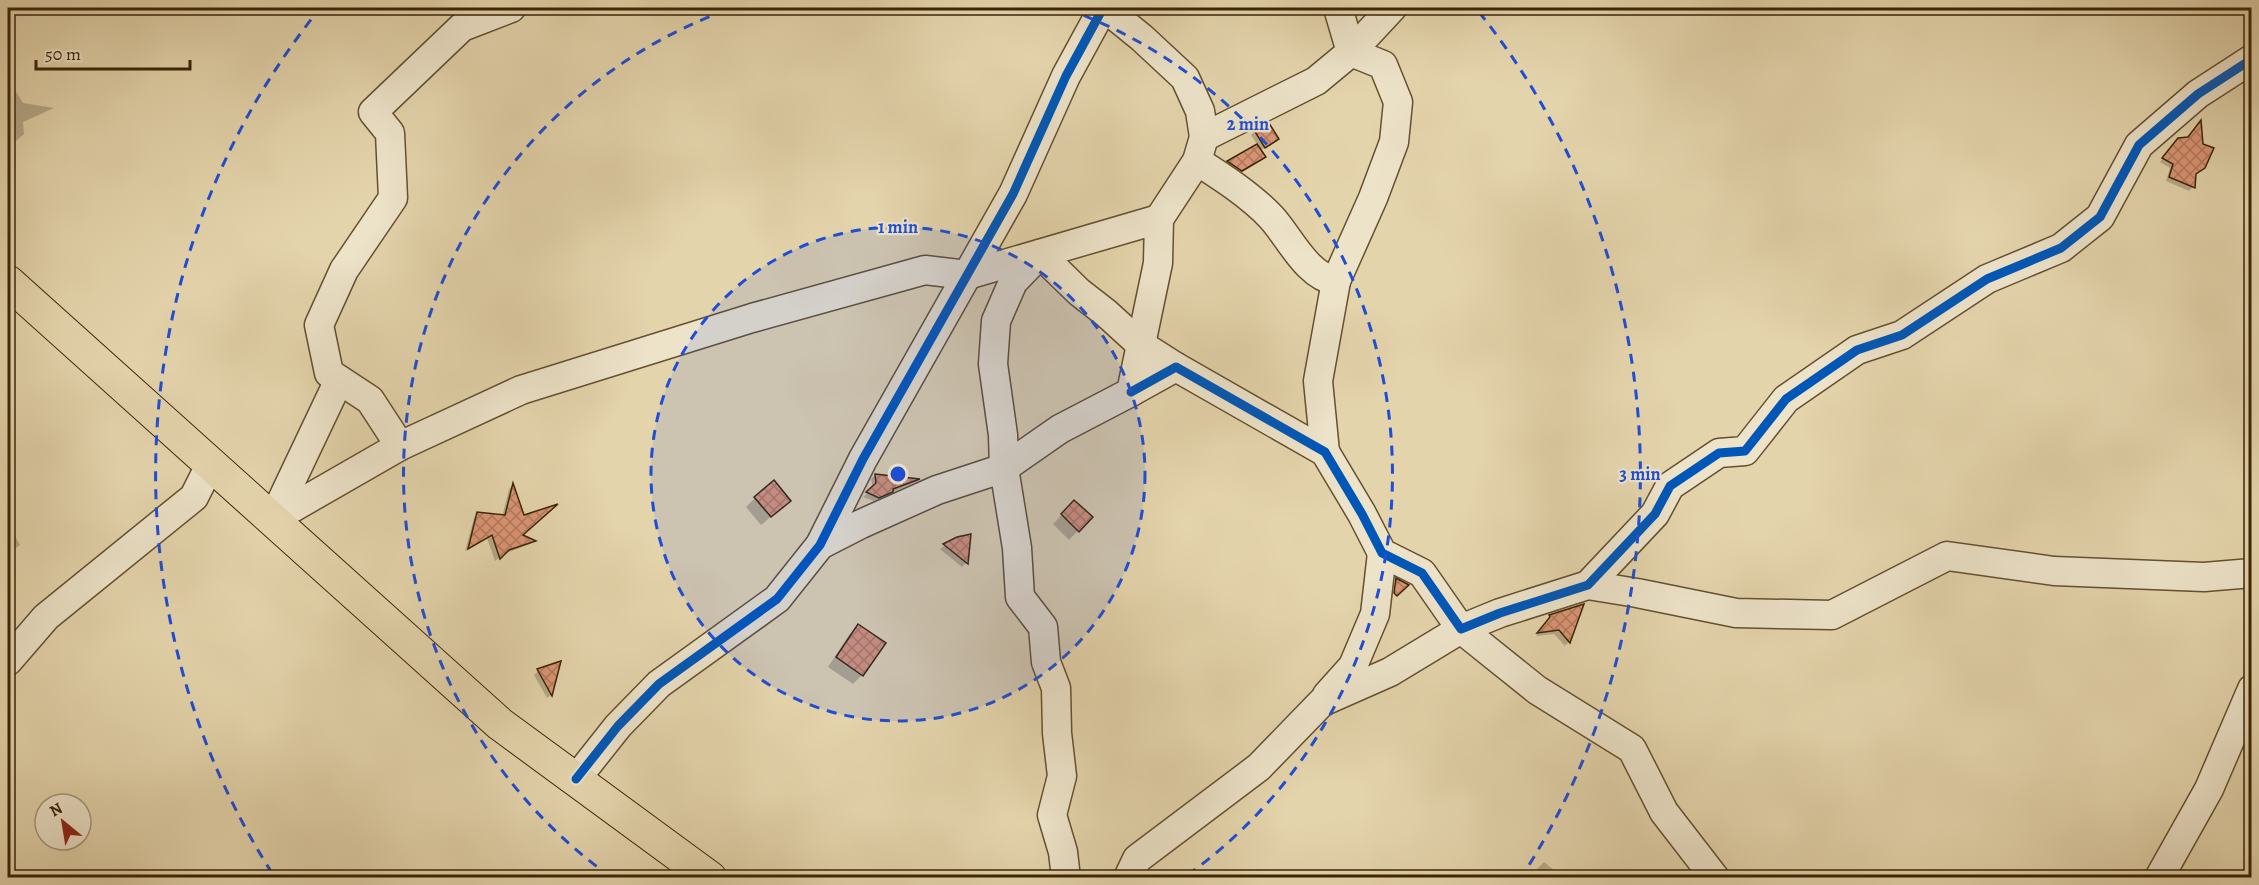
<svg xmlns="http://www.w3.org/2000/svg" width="2259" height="885" font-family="Alegreya,serif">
  <defs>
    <pattern id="building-cross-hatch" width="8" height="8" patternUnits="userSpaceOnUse" patternTransform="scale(1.5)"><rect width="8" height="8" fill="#db9575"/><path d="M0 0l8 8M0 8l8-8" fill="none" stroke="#b3795e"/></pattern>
  </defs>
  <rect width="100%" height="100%" fill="#e4d4ac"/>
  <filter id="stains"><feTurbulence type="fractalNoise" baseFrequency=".00333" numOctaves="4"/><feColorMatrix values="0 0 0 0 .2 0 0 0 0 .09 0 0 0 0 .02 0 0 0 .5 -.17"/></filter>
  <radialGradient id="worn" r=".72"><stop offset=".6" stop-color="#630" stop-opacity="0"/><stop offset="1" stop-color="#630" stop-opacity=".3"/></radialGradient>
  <g fill="#0003">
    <polygon points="14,89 23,103 54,108 23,122 24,134 8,148 8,93"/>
    <polygon points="1255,131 1277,139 1260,151 1264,157 1260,161 1237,175 1224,166 1258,146 1251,135"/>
    <polygon points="2188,138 2204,168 2195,175 2193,187 2189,191 2166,181 2170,168 2160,162 2174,144"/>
    <polygon points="875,475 917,481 874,501 863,497 873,488 871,479"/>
    <polygon points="512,486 523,517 521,535 534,541 530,544 504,554 495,561 487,538 465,551 474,518 478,514 502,517 509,489"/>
    <polygon points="755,498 789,501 761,525 746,507"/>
    <polygon points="1074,502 1091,517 1069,540 1053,524"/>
    <polygon points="10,527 20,545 8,554 8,528"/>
    <polygon points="969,536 966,563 962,567 940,549 957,538"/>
    <polygon points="1582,606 1569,642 1565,646 1554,634 1536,636 1550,616"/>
    <polygon points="858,626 862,675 853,684 828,667 849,635"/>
    <polygon points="559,663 551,695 547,698 534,675 538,671"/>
    <polygon points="1544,862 1564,878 1542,878 1536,870"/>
  </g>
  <g fill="url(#building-cross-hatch)" stroke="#3a2407" stroke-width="1.5">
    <polygon points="2201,120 2203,144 2214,148 2205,168 2196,174 2195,188 2169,177 2173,164 2162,158 2178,138 2188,137"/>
    <polygon points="1269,123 1279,139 1265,148 1254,130"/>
    <polygon points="1257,144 1266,157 1242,171 1227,161"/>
    <polygon points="875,474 920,479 893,489 893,492 879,498 866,492 876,483"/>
    <polygon points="774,480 791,501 771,517 754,497"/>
    <polygon points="513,483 524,515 558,504 523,535 536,541 509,550 500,559 492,535 468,549 477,512 505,515"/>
    <polygon points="1074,500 1093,517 1079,532 1061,514"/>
    <polygon points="971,534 968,564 943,544 957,537"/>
    <polygon points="1396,578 1409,585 1397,596 1394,593"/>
    <polygon points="1584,604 1570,643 1559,630 1537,633 1550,617 1549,615"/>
    <polygon points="858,624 886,643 863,676 836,657"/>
    <polygon points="561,661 552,696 537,669"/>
  </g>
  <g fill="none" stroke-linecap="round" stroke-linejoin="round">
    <defs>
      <g id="minor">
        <polyline points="1204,137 1316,81 1351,52 1392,8"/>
        <path d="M1197,161C1222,177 1250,195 1271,217C1289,236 1306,276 1336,281"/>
        <polyline points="1131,392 1176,367 1325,452 1362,514 1382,553 1422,573 1461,629 1500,613 1588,585 1655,514 1670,486 1719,453 1745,451 1786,399 1857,350 1902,335 1987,279 2061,248 2100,217 2139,145 2198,94 2252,59"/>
        <polyline points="400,446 370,400 329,373 319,325 344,270 393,198 390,133 373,112 462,27 511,8"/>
        <polyline points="1325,452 1318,381 1336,281 1373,198 1394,142 1398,102 1383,65 1351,52 1338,8"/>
        <polyline points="273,519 400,446 521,390 752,318 925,270 967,275 1159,219"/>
        <polyline points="273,519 339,380"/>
        <polyline points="820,545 861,524 937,490 1004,468 1060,429 1131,392 1158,263 1159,219 1197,161 1204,137 1200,111 1185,78 1142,38 1105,8"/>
        <polyline points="1588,585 1637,593 1736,613 1832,615 1947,556 2054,571 2204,577 2252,573"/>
        <polyline points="8,661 46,617 194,497 211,463"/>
        <polyline points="1327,695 1353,666 1375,614 1382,553"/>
        <polyline points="576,779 618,726 659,684 777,599 820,545 863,459 1013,194 1066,76 1103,8"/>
        <polyline points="1066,878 1063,852 1052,815 1062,776 1057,733 1056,688 1046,662 1043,627 1020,597 1017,548 1004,468 1003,435 993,364 996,321 1013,282 1040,254 1079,292 1106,313 1140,344 1176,367"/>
        <polyline points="1128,878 1137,859 1259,767 1322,702 1390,672 1461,629 1537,690 1632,749 1664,812 1715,878"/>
        <polyline points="2159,878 2209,789 2252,689"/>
      </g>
      <polyline id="major" points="8,282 500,724 710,878"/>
    </defs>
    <use href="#minor" stroke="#645030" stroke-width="31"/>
    <use href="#major" stroke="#3a2407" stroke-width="35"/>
    <use href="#minor" stroke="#ede3c9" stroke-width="28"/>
    <use href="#major" stroke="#e4d4ac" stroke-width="33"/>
    <defs>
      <g id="cycleway">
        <polyline points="1131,392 1176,367 1325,452 1362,514 1382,553 1422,573 1461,629 1500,613 1588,585 1655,514 1670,486 1719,453 1745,451 1786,399 1857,350 1902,335 1987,279 2061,248 2100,217 2139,145 2198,94 2252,59"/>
        <polyline points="576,779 618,726 659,684 777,599 820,545 863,459 1013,194 1066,76 1103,8"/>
      </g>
    </defs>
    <use href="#cycleway" stroke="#ede3c9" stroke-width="13"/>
    <use href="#cycleway" stroke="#0057b8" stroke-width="9"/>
  </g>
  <circle cx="898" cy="474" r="247" fill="#1d4ed8" fill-opacity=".12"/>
  <g fill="none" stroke="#1d4ed8" stroke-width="3" stroke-dasharray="10 8">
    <circle cx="898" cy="474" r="247"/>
    <path d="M611 877A495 495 0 0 1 729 9M1067 9A495 495 0 0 1 1185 877"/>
    <path d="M272 873A742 742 0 0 1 317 12M1479 12A742 742 0 0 1 1524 873"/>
  </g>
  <circle cx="898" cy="474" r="9" fill="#1d4ed8" stroke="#ede3c9" stroke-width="3"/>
  <g font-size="18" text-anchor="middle" font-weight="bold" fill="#1d4ed8" stroke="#ede3c9" stroke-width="4.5" stroke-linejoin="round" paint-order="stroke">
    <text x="1248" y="130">2 min</text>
    <text x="898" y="233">1 min</text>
    <text x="1640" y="480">3 min</text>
  </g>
  <rect width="2259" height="885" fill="none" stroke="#e4d4ac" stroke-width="30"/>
  <rect x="9" y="9" width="2241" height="867" fill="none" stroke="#3a2407" stroke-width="3"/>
  <rect x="15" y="15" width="2229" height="855" fill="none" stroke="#3a2407" stroke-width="1.5"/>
  <g transform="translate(63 822) rotate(330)"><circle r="28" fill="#ede3c9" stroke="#a5977b" stroke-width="1.5"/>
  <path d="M0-4.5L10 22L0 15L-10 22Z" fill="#8f2418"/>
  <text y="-9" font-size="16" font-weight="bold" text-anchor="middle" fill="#3a2407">N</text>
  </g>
  <path d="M36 60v9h154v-9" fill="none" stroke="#3a2407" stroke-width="3"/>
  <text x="45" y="60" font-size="18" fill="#3a2407" stroke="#ede3c9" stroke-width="4.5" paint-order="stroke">50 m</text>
  <rect width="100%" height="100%" filter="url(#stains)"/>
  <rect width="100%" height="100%" fill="url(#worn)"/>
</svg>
